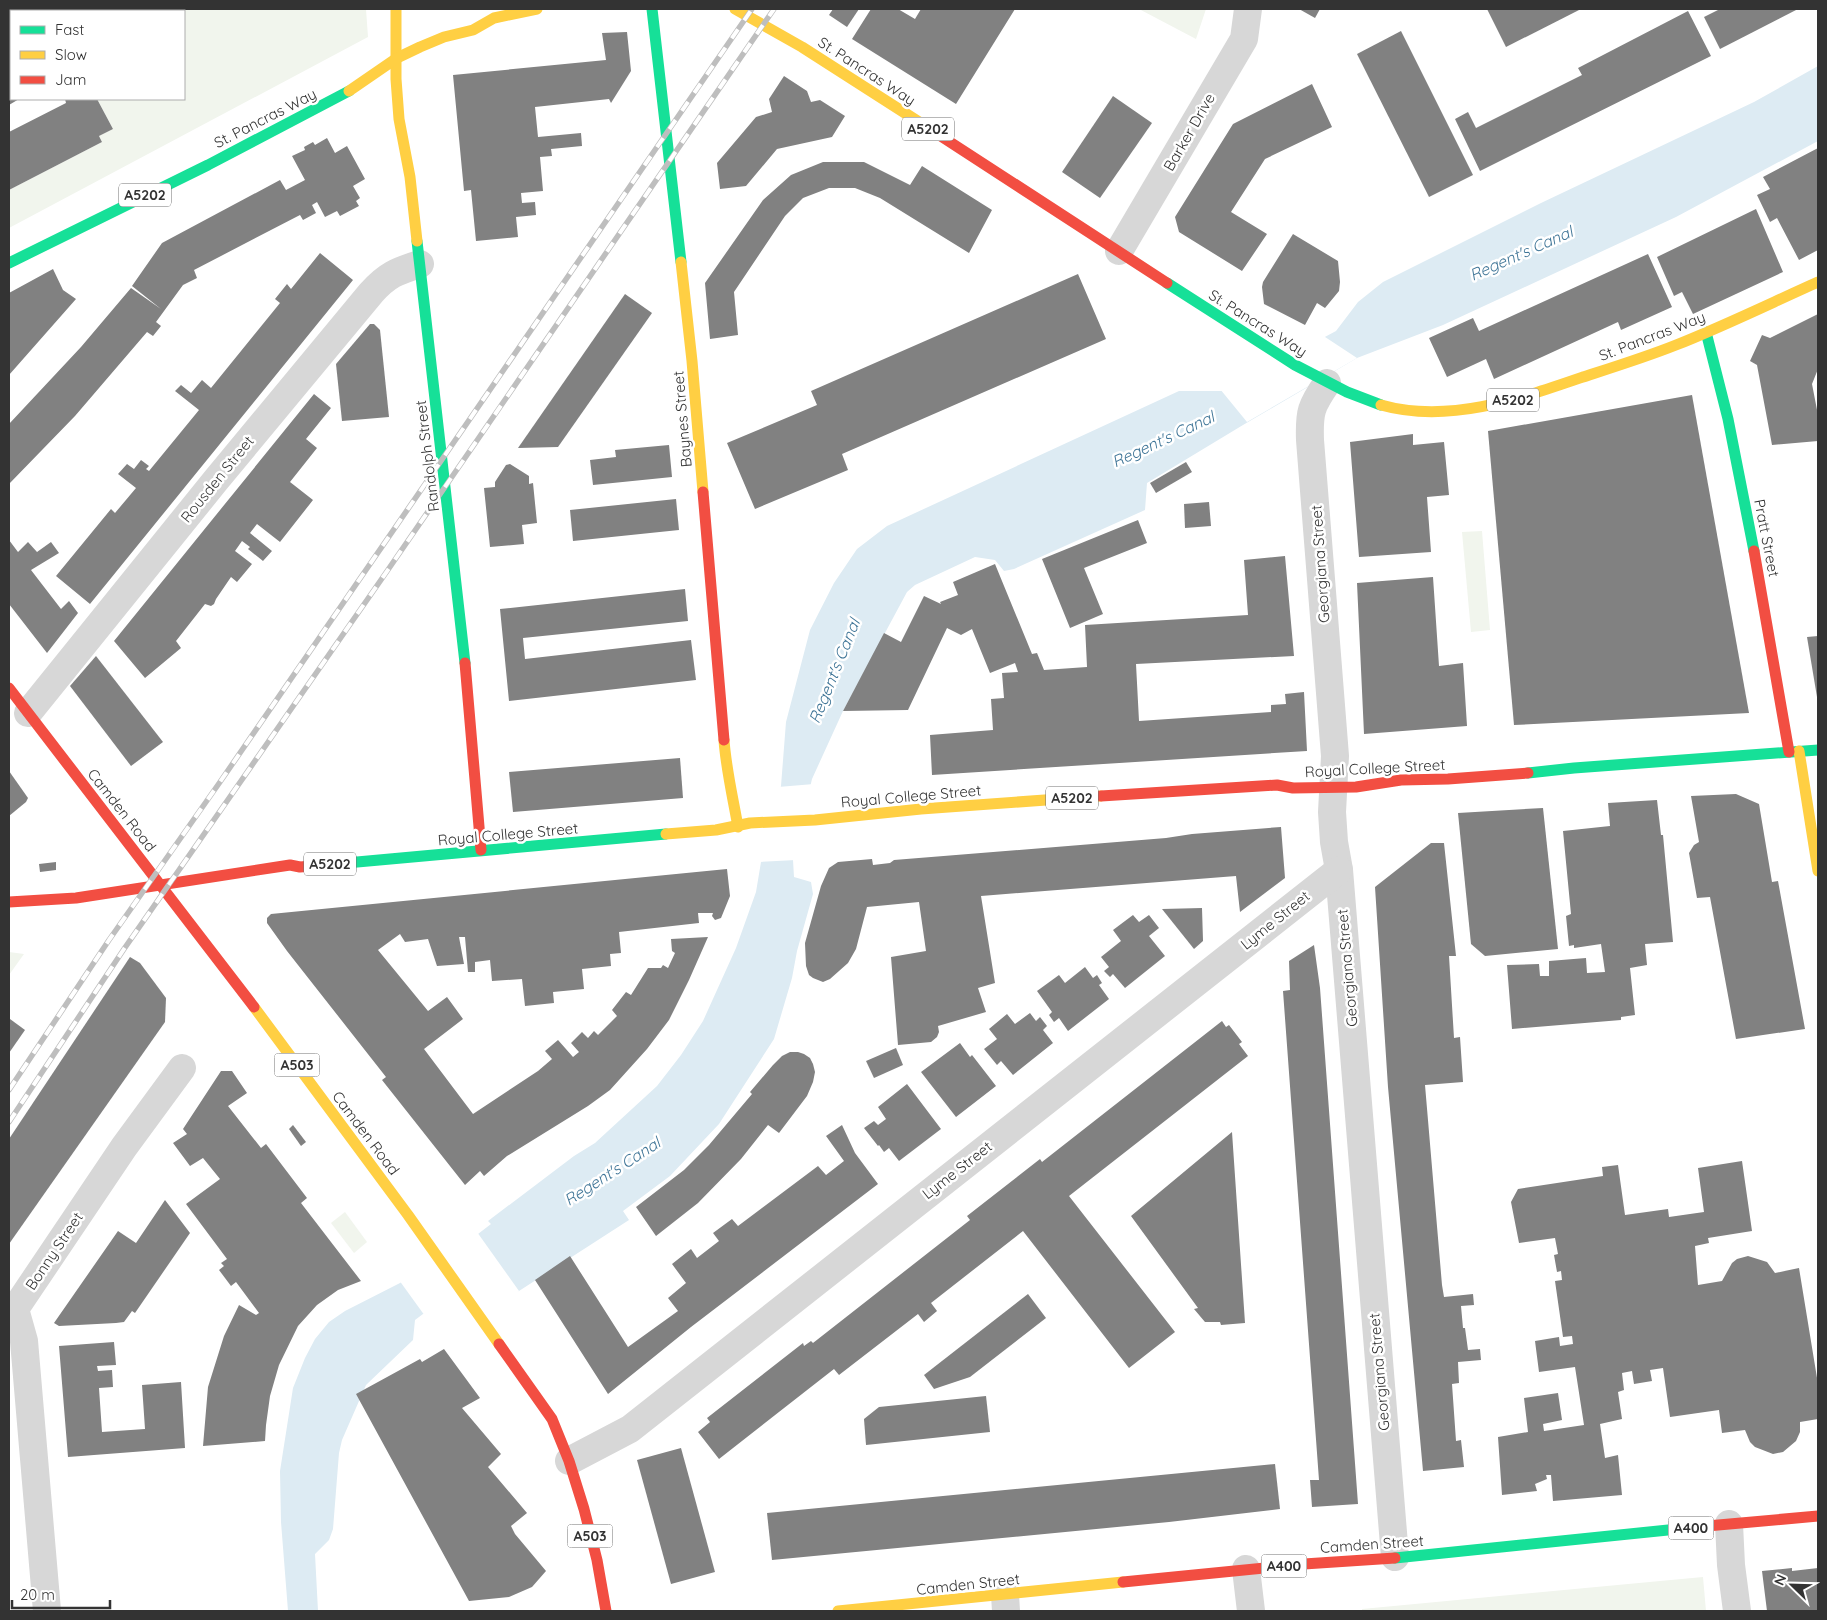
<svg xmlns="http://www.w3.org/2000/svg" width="1827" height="1620" font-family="Quicksand,sans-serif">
  <rect width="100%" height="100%" fill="#fff"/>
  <g fill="#f1f5ed">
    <polygon points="115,9 366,9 368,37 9,228 9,190 102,142 99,136 113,129 97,99 184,99 184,11 110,11"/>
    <polygon points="1139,9 1206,9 1196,39"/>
    <polygon points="1482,531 1490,630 1471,632 1462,532"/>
    <polygon points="9,952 24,954 9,975"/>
    <polygon points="345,1212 367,1242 354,1253 331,1223"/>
    <polygon points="1703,1577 1706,1611 1362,1611 1362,1609"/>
  </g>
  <polygon fill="#ddebf3" points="1818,66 1818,141 1676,217 1443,325 1357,358 1243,425 1147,483 1145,510 1014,569 1004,571 995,560 975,557 915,585 907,592 843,711 812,779 793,860 794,877 811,882 813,894 797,951 792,978 774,1039 719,1124 670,1176 623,1211 629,1220 519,1291 423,1314 415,1320 413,1340 366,1385 342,1440 339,1453 333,1529 329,1540 315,1554 318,1611 288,1611 281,1522 280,1471 293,1388 305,1358 315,1339 329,1322 345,1311 400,1283 478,1234 491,1224 488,1221 574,1156 595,1143 657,1086 681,1055 703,1021 736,948 756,892 761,862 781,786 786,722 810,630 834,583 857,549 887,526 1179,391 1224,391 1336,331 1358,302 1383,282 1541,203 1754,102"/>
  <g fill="#fff">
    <polygon points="1322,335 1357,358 1247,422 1220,389 1223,389"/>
    <polygon points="814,784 796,860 759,862 778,787"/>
    <polygon points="477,1232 519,1291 514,1294 425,1316 399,1280"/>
  </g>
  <g fill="#818181">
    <polygon points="65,9 115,9 110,11 66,11"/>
    <polygon points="833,9 859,9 847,27 829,15"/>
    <polygon points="871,9 898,9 915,19 921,9 1015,9 956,104 852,39"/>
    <polygon points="1299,9 1320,9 1315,18"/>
    <polygon points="1487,9 1581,9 1506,47"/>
    <polygon points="1720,9 1798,9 1720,49 1704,17"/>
    <polygon points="1688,11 1711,56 1480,171 1455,119 1468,112 1476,128 1582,75 1578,68"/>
    <polygon points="1401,31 1473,175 1429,197 1357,54"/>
    <polygon points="627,32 631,71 611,103 609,99 535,107 538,137 581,133 582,146 551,149 552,156 540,157 543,191 521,193 522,203 535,202 536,215 516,217 518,237 476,241 471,190 464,191 453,75 606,60 602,33"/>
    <polygon points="784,76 807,91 811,102 820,100 845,116 832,137 777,149 746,186 720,189 717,163 756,117 772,112 769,99"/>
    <polygon points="1312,84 1332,127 1265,159 1231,212 1267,234 1242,271 1179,232 1175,217 1233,124"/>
    <polygon points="11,88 11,99 19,99 9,105 9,90"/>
    <polygon points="1113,96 1152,123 1100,198 1062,172"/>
    <polygon points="65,99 97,99 113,129 99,136 102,142 9,190 9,132 66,103"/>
    <polygon points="327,138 335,153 347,146 365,179 353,186 360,198 356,201 359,206 340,216 337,211 325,217 317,202 312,205 316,213 303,220 300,215 194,270 197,278 183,285 156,322 161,326 153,336 147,332 75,416 9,484 9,424 81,347 131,288 161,309 132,286 162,243 280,180 286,190 305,180 292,156 305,150 304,147 313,142 315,145"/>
    <polygon points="1818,148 1818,250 1799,260 1777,218 1770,222 1757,195 1770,189 1763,177"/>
    <polygon points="823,162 864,162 910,185 922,166 992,210 969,253 880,198 855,188 829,188 803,198 785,216 734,292 738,335 710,339 705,283 763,200 791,175"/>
    <polygon points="1756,209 1783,272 1693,314 1682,292 1674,296 1657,257"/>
    <polygon points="1293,234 1338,261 1340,282 1339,291 1325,308 1317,303 1305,325 1264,304 1262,287 1263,282"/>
    <polygon points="320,253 353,280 90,604 56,576 111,509 115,513 136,488 118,474 127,464 134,469 141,460 149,466 146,469 149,471 199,410 175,391 181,385 191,393 202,380 211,388 280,303 275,299 287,284 291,289"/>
    <polygon points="1648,254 1672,307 1621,330 1618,322 1494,379 1486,359 1447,377 1429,338 1473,318 1479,331"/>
    <polygon points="53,269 63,290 76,299 9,375 9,293"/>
    <polygon points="1078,274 1106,339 842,454 848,470 755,509 727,443 817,405 811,391"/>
    <polygon points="625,294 652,313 558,447 518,448"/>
    <polygon points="1818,314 1818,369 1812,384 1818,415 1818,441 1772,445 1757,365 1750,361 1762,335 1770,338"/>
    <polygon points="370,324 374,324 380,330 389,417 342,421 336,364"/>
    <polygon points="314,394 331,408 306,439 317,448 290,482 313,500 280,542 257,524 250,533 272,551 263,561 248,549 250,547 242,541 235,551 252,564 237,582 231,577 216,599 214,604 211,606 205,604 176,641 181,648 145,678 114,641"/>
    <polygon points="1692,395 1749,713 1514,725 1488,431"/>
    <polygon points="1413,434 1413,445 1444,442 1449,495 1427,497 1431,552 1359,557 1350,442"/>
    <polygon points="669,445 672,477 593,485 590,460 616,457 615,450"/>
    <polygon points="1186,462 1192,472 1156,493 1150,483"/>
    <polygon points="510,464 529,476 529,484 533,483 537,523 522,525 524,544 490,547 484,488 495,487 495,482 506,465"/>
    <polygon points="676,499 679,530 573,541 570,510"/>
    <polygon points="1209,502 1211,526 1185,528 1184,504"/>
    <polygon points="1138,520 1147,543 1084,568 1103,614 1070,628 1042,559"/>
    <polygon points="9,540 18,552 28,542 37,552 51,542 59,553 31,570 61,609 69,601 78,613 47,653 9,604"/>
    <polygon points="1285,556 1294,656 1136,664 1139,721 1271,712 1271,705 1286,704 1285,694 1304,692 1307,751 932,775 930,735 993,730 991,699 1004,698 1002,673 1018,672 1015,663 990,673 972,629 961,635 947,628 908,710 843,711 884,633 901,642 924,596 941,604 940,602 958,595 953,582 995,564 1032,654 1037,653 1044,670 1087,667 1085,625 1248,615 1244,560"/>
    <polygon points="1433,577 1439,666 1463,663 1467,726 1364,734 1357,583"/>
    <polygon points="685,589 688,621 523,638 525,659 691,640 696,680 509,701 500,609"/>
    <polygon points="1818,636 1818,697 1817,697 1807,637"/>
    <polygon points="96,656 163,742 131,766 70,686"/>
    <polygon points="680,758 683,798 513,812 509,772"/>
    <polygon points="9,771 28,798 26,802 9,816"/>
    <polygon points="1736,794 1759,804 1772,882 1778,881 1805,1029 1736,1039 1710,897 1697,898 1689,853 1694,845 1699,842 1691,796"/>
    <polygon points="1657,800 1661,835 1663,835 1673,942 1645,944 1647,965 1630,968 1635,1015 1621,1017 1621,1020 1512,1029 1507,965 1539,964 1540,976 1549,976 1549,961 1586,958 1587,973 1605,972 1601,944 1574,948 1574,945 1569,946 1566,916 1571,914 1563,831 1610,826 1608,803"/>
    <polygon points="1543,808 1558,949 1485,956 1471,944 1458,813"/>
    <polygon points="1281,827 1285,878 1240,912 1236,876 981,896 995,983 978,988 986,1012 938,1026 939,1032 937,1037 931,1042 898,1045 891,957 926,951 919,902 867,907 856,949 848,963 830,979 823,982 813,978 809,975 806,966 805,943 821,886 829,868 838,862 872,859 873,865 890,863 894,860 1166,838 1192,834"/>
    <polygon points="1431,843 1444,843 1456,956 1449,956 1454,1038 1460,1037 1463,1082 1425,1085 1442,1285 1444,1297 1473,1294 1474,1305 1461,1306 1463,1328 1465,1328 1468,1350 1480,1349 1481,1360 1458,1362 1459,1383 1452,1384 1456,1441 1461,1440 1464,1467 1423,1471 1388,1087 1375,887"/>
    <polygon points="56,862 56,870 40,872 39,864"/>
    <polygon points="727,869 730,896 721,918 715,920 712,916 713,913 698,913 699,923 619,932 621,953 610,954 611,966 582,969 584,989 553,992 554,1003 525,1006 522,979 492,981 490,960 475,962 475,972 468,972 465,937 459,937 464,964 437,966 428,939 405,942 400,934 378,950 428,1011 447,997 463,1019 424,1049 473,1114 538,1071 552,1059 545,1051 558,1040 573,1057 579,1052 571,1043 582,1032 588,1038 594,1031 598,1035 617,1016 612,1010 626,992 631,995 648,968 661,968 663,965 668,968 675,953 672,951 671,939 708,937 689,980 669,1020 647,1049 610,1090 588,1106 507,1156 484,1176 480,1171 465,1185 382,1080 386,1077 287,951 267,923 267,918 271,914"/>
    <polygon points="1202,908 1203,941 1194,949 1162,909"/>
    <polygon points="1133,915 1139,922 1149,915 1159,928 1149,936 1165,956 1125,988 1113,974 1110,977 1104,971 1109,967 1101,957 1121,941 1113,930"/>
    <polygon points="1314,945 1320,988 1358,1504 1312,1507 1310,1480 1319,1480 1283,991 1290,990 1289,961"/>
    <polygon points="130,957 140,963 166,998 165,1022 9,1244 9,1139"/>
    <polygon points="1085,967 1093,978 1097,975 1102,983 1099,985 1109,999 1068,1031 1059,1018 1054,1022 1049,1015 1052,1012 1037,991 1059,975 1065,983"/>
    <polygon points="1030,1013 1036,1021 1040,1017 1047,1026 1043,1030 1053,1043 1013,1075 1001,1061 997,1065 984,1049 997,1039 989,1029 1007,1014 1015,1024"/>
    <polygon points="10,1019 25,1030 9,1053 9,1021"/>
    <polygon points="1222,1021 1226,1027 1229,1025 1242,1042 1239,1044 1248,1056 1069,1196 1175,1332 1129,1368 1023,1231 931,1303 937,1311 924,1322 918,1314 839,1375 834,1369 719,1459 698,1432 710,1422 707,1418 803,1343 804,1346 811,1341 813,1343 970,1220 967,1216 1040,1159 1042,1162"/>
    <polygon points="960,1043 970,1057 972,1055 996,1086 956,1117 921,1072"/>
    <polygon points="896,1048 903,1065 874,1078 866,1061"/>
    <polygon points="790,1052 798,1052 804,1054 810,1058 813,1064 815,1072 813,1082 807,1096 779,1133 768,1125 741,1159 698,1203 656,1236 636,1207 684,1170 709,1145 752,1094 750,1092 773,1065 782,1056"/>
    <polygon points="221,1071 232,1071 247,1093 228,1106 261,1148 266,1144 307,1198 301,1203 361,1281 338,1290 317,1305 298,1326 279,1365 270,1396 266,1425 265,1441 203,1446 208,1387 224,1336 239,1305 256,1315 259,1313 236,1282 231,1286 219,1270 224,1266 221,1263 227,1259 186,1204 220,1179 203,1158 190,1166 173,1143 187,1134 183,1129"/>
    <polygon points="907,1084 941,1129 899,1161 889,1148 884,1152 879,1145 878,1146 864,1128 874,1121 878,1125 886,1119 878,1107"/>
    <polygon points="293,1125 306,1142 301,1146 289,1129"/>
    <polygon points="842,1125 855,1153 878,1184 691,1327 608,1394 535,1280 570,1256 628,1347 678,1311 668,1298 686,1283 672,1264 691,1249 697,1258 719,1241 713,1233 732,1219 738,1226 818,1166 826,1175 844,1161 826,1136"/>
    <polygon points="1232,1132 1245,1323 1221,1325 1220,1322 1205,1322 1194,1309 1198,1308 1131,1216"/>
    <polygon points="1742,1161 1752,1231 1708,1238 1709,1243 1695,1246 1698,1285 1722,1281 1732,1263 1737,1259 1748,1256 1767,1262 1775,1273 1799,1268 1818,1384 1818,1419 1800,1422 1800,1432 1796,1441 1783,1452 1773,1454 1755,1447 1750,1442 1745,1430 1722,1433 1719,1410 1670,1417 1663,1368 1650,1370 1652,1381 1634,1384 1632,1371 1622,1373 1624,1390 1618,1392 1622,1419 1600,1424 1605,1458 1618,1455 1622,1495 1553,1501 1551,1475 1546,1475 1547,1479 1535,1484 1537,1491 1502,1495 1498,1437 1528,1432 1524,1398 1558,1393 1562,1420 1543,1424 1544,1431 1584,1425 1575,1367 1539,1372 1535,1341 1559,1337 1560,1346 1573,1344 1572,1336 1563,1337 1555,1281 1562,1280 1561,1271 1557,1272 1554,1255 1558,1254 1555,1238 1519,1243 1511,1202 1518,1189 1603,1176 1602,1167 1618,1165 1625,1215 1668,1209 1669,1217 1704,1212 1698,1168"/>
    <polygon points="165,1200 190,1233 135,1313 132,1311 124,1322 116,1323 59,1326 54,1323 118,1231 136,1243"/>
    <polygon points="1028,1294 1046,1318 970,1377 934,1389 924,1375"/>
    <polygon points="114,1342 116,1365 97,1366 98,1371 112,1370 113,1387 99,1388 102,1432 145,1429 142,1385 181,1382 185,1448 68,1457 59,1346"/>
    <polygon points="444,1349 480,1398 462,1408 501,1454 488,1467 527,1513 511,1526 515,1534 546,1571 532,1587 509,1597 469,1601 356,1394 420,1359 422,1362"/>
    <polygon points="986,1396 990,1432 866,1445 864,1419 879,1407"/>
    <polygon points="681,1448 715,1572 671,1584 637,1460"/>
    <polygon points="1275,1464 1280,1509 1169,1522 772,1560 767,1513"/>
    <polygon points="1792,1568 1792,1571 1818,1568 1818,1611 1767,1611 1762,1571"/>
  </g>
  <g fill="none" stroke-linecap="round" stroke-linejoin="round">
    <g stroke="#d7d7d7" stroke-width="28">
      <polyline points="1119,251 1244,39 1248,9"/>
      <path d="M1327,383C1311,406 1309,412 1310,440L1335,756L1332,812L1334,842L1339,870L1395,1557"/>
      <path d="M28,713L216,480L371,293C387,275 397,271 420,264"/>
      <polyline points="569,1461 630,1429 1339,870"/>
      <polyline points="1729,1524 1731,1565 1737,1611"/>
      <polyline points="1246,1569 1251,1611"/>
      <polyline points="1005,1595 1006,1611"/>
      <polyline points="47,1611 24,1341 15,1309 124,1147 182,1068"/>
    </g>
    <g stroke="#16e098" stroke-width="11">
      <polyline points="652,9 681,262"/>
      <polyline points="417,241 465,663"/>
      <polyline points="9,263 208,165 349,91"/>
      <polyline points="1167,283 1295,365 1347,392 1381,405"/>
      <polyline points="1706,332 1728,419 1754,551"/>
      <polyline points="1528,773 1574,768 1818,750"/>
      <polyline points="324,865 666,834"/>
      <polyline points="1395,1558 1707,1526"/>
    </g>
    <g stroke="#ffcf43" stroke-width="11">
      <polyline points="396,9 396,79 399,119 410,177 417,241"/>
      <polyline points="735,9 802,47 933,131"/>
      <polyline points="349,91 397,58 420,47 444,37 473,30 494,18 537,9"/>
      <polyline points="681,262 692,361 703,492"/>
      <path d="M1381,405C1448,424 1519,399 1583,377C1614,367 1646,357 1676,345C1724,326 1771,303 1818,282"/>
      <path d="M724,740C726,769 733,798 738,827"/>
      <polyline points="1799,751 1818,871"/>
      <polyline points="666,834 716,830 750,823 815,820 921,809 1101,796"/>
      <polyline points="254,1007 408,1215 499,1344"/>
      <polyline points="838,1611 1123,1582"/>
    </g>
    <g stroke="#f24e42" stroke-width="11">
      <polyline points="933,131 1167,283"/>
      <polyline points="703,492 724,740"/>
      <polyline points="1754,551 1789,752"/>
      <polyline points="465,663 481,850"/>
      <polyline points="9,688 254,1007"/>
      <polyline points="1101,796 1277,785 1293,788 1356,787 1401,780 1448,779 1528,773"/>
      <polyline points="9,902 76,898 290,865 300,867 324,865"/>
      <polyline points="499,1344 552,1419 569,1461 584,1509 597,1560 606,1611"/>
      <polyline points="1707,1526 1818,1516"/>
      <polyline points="1123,1582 1304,1564 1395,1558"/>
    </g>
    <defs>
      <g id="rail">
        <polyline points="9,1090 109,940 220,782 752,9"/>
        <polyline points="9,1122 124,949 383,577 774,9"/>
      </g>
    </defs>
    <use href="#rail" stroke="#bebebe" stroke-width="5.5"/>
    <use href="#rail" stroke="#fff" stroke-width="4" stroke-dasharray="11" stroke-linecap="butt"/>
  </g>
  <g text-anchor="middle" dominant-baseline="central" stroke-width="5" stroke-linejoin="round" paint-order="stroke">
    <g fill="#fff" stroke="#707070" stroke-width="1">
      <rect x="902" y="117.5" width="52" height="23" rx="4"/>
      <rect x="119" y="183.5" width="52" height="23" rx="4"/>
      <rect x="1487" y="388.5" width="52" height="23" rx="4"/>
      <rect x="1046" y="786.5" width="52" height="23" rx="4"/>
      <rect x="304" y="852.5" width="52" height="23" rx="4"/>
      <rect x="274.5" y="1053.5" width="45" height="23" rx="4"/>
      <rect x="1668.5" y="1516.5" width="45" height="23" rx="4"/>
      <rect x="567.5" y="1524.5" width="45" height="23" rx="4"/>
      <rect x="1261.5" y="1554.5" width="45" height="23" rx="4"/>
    </g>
    <g font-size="14" font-weight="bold" fill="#333">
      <text x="928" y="129">A5202</text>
      <text x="145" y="195">A5202</text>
      <text x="1513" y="400">A5202</text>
      <text x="1072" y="798">A5202</text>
      <text x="330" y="864">A5202</text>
      <text x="297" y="1065">A503</text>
      <text x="1691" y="1528">A400</text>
      <text x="590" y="1536">A503</text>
      <text x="1284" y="1566">A400</text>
    </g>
    <g font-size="15" fill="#333" stroke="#fff">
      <text transform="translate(867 71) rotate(33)">St. Pancras Way</text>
      <text transform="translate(265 118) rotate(-27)">St. Pancras Way</text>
      <text transform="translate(1189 132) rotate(-60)">Barker Drive</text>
      <text transform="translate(1258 323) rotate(32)">St. Pancras Way</text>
      <text transform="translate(1652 336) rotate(-21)">St. Pancras Way</text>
      <text transform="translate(682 419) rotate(-95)">Baynes Street</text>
      <text transform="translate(427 456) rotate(-97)">Randolph Street</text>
      <text transform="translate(217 479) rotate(-51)">Rousden Street</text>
      <text transform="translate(1767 538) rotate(79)">Pratt Street</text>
      <text transform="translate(1320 564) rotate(-94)">Georgiana Street</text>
      <text transform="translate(1375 768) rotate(-3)">Royal College Street</text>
      <text transform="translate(911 796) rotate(-5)">Royal College Street</text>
      <text transform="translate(122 810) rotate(52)">Camden Road</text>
      <text transform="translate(508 834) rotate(-5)">Royal College Street</text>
      <text transform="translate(1275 920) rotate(-39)">Lyme Street</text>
      <text transform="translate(1347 968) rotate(-95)">Georgiana Street</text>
      <text transform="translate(366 1133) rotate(53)">Camden Road</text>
      <text transform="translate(957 1170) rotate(-38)">Lyme Street</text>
      <text transform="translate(54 1251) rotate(-56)">Bonny Street</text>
      <text transform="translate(1379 1372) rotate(-95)">Georgiana Street</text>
      <text transform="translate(1372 1544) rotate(-4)">Camden Street</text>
      <text transform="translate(968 1584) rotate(-6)">Camden Street</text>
    </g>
    <g font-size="16" font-style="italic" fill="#3f7597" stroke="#fff">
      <text transform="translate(1521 253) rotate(-24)">Regent's Canal</text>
      <text transform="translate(1163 439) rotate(-25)">Regent's Canal</text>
      <text transform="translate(834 671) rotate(-68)">Regent's Canal</text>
      <text transform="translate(612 1171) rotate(-33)">Regent's Canal</text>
    </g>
  </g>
  <rect width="1827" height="1620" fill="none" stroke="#333333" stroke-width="20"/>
  <rect x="10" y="10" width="175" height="90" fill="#ffffff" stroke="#adadad"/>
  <rect x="20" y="26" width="25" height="8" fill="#16e098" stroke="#adadad"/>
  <text x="55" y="35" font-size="15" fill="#333333">Fast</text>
  <rect x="20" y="51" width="25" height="8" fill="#ffcf43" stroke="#adadad"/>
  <text x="55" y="60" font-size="15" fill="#333333">Slow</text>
  <rect x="20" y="76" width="25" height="8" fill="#f24e42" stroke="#adadad"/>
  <text x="55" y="85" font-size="15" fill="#333333">Jam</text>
  <g transform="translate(1792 1585) rotate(293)" stroke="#ffffff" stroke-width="4" paint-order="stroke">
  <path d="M0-4L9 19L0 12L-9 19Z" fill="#333333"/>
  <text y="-8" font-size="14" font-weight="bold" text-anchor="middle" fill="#333333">N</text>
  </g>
  <path d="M12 1600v8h98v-8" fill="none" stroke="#333333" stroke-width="2.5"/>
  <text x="20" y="1600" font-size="15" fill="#333333" stroke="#ffffff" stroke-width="4" paint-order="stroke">20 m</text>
</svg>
